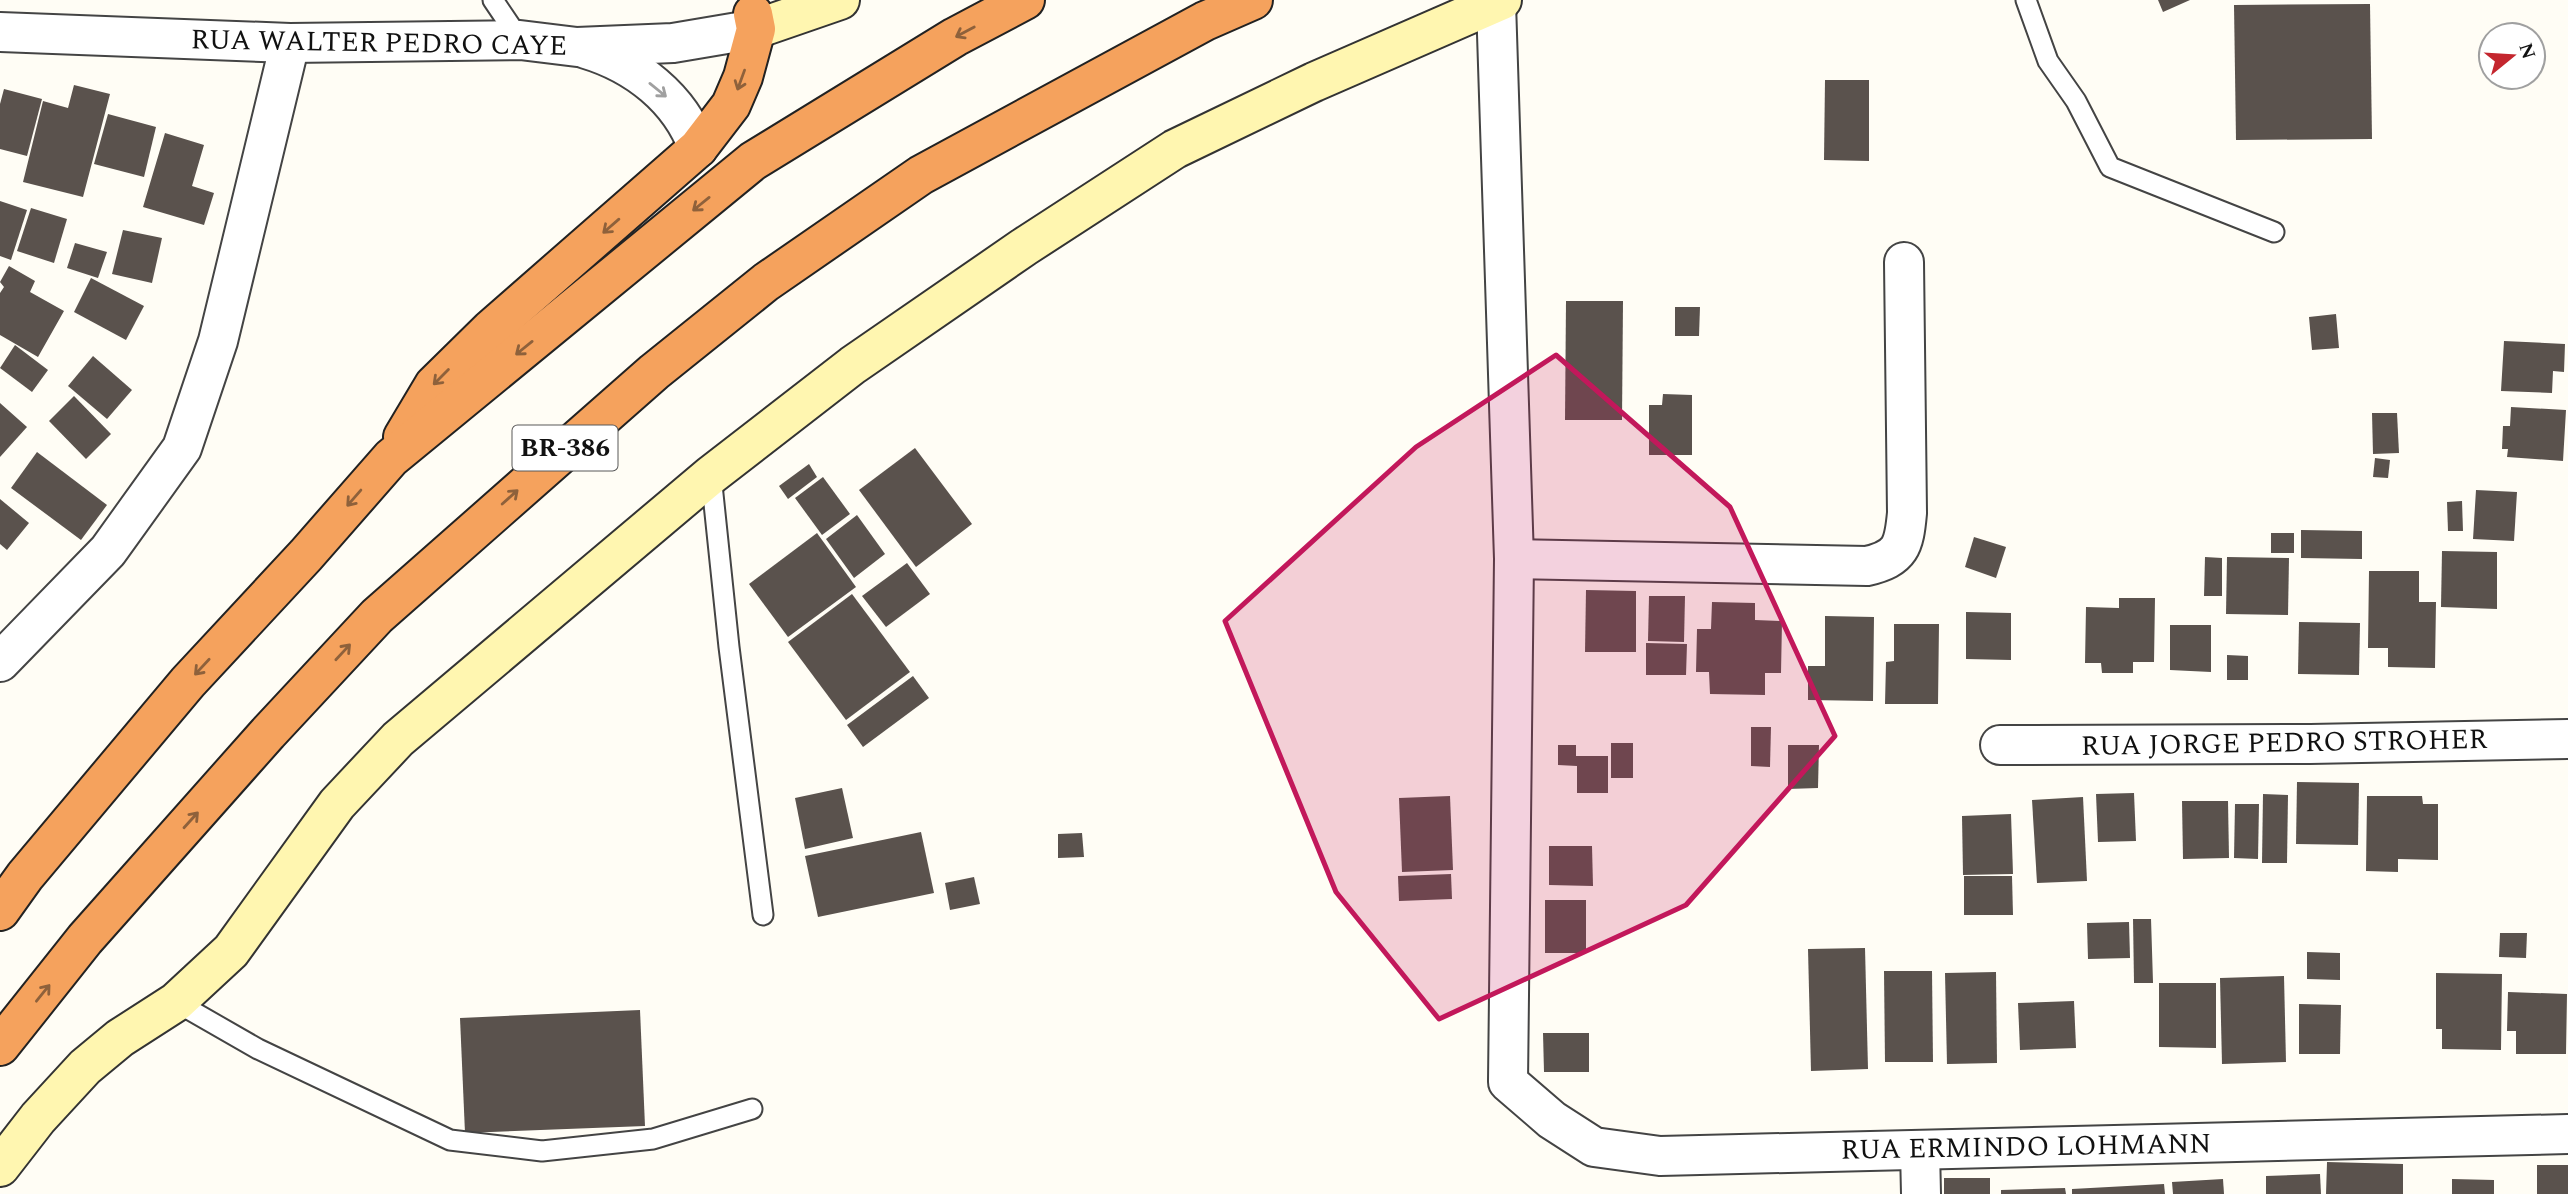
<svg xmlns="http://www.w3.org/2000/svg" width="2568" height="1194" font-family="Spectral,serif">
  <rect width="100%" height="100%" fill="#fffdf5"/>
  <g fill="#5a524d">
    <polygon points="2158,0 2190,0 2163,12"/>
    <polygon points="2370,4 2372,139 2236,140 2234,5"/>
    <polygon points="1825,80 1869,80 1869,161 1824,160"/>
    <polygon points="74,85 110,94 83,197 23,182 43,101 68,108"/>
    <polygon points="4,89 42,99 27,156 0,149 0,104"/>
    <polygon points="108,114 156,127 144,177 94,164"/>
    <polygon points="165,133 204,145 192,186 214,193 204,225 143,207"/>
    <polygon points="0,201 27,210 11,260 0,256"/>
    <polygon points="31,208 67,219 54,263 17,251"/>
    <polygon points="123,230 162,238 152,283 112,274"/>
    <polygon points="75,243 107,252 98,278 67,268"/>
    <polygon points="9,266 35,281 30,292 64,311 38,357 0,335 0,293 4,287 0,282"/>
    <polygon points="91,278 144,306 126,340 74,312"/>
    <polygon points="1566,301 1623,301 1622,420 1565,420"/>
    <polygon points="1675,307 1700,307 1699,336 1675,336"/>
    <polygon points="2336,314 2339,348 2312,350 2309,317"/>
    <polygon points="2504,341 2565,344 2564,372 2553,371 2552,393 2501,391"/>
    <polygon points="15,345 48,370 32,392 0,368"/>
    <polygon points="93,356 132,390 107,419 68,386"/>
    <polygon points="1663,394 1692,395 1692,455 1649,455 1649,405 1662,405"/>
    <polygon points="74,396 111,434 86,459 49,421"/>
    <polygon points="0,403 27,427 0,457"/>
    <polygon points="2511,407 2566,410 2563,461 2507,457 2508,449 2502,449 2503,426 2510,426"/>
    <polygon points="2372,413 2397,413 2399,453 2373,454"/>
    <polygon points="915,448 972,524 916,567 859,490"/>
    <polygon points="37,452 107,505 81,540 11,488"/>
    <polygon points="2375,458 2390,460 2388,478 2373,477"/>
    <polygon points="809,464 817,477 788,499 779,486"/>
    <polygon points="823,477 850,514 822,535 795,498"/>
    <polygon points="2476,490 2517,492 2514,541 2473,539"/>
    <polygon points="0,499 29,523 7,550 0,544"/>
    <polygon points="2462,501 2463,531 2448,531 2447,502"/>
    <polygon points="857,515 885,554 854,578 826,539"/>
    <polygon points="2301,530 2362,531 2362,559 2301,558"/>
    <polygon points="817,533 856,587 788,637 749,584"/>
    <rect x="2271" y="533" width="23" height="20"/>
    <polygon points="1974,537 2006,547 1996,578 1965,567"/>
    <polygon points="2442,551 2497,552 2497,609 2441,607"/>
    <polygon points="2205,557 2222,558 2222,596 2204,596"/>
    <polygon points="2227,557 2289,558 2288,615 2226,614"/>
    <polygon points="907,563 930,594 886,627 862,596"/>
    <polygon points="2369,571 2419,571 2419,602 2436,602 2435,668 2388,667 2388,648 2368,648"/>
    <polygon points="1586,590 1636,591 1636,652 1585,652"/>
    <polygon points="852,594 910,672 846,720 788,642"/>
    <polygon points="1649,596 1685,596 1684,642 1648,641"/>
    <polygon points="2119,598 2155,598 2154,662 2133,662 2133,673 2102,673 2101,663 2085,663 2086,607 2119,608"/>
    <polygon points="1712,602 1755,603 1755,620 1782,621 1781,673 1765,673 1765,695 1710,694 1709,672 1696,672 1697,629 1711,629"/>
    <polygon points="1966,612 2011,613 2011,660 1966,659"/>
    <polygon points="1825,616 1874,617 1873,701 1808,700 1808,666 1825,666"/>
    <polygon points="2299,622 2360,623 2359,675 2298,674"/>
    <polygon points="1894,624 1939,624 1938,704 1885,704 1886,662 1894,661"/>
    <polygon points="2170,625 2211,625 2211,672 2170,670"/>
    <polygon points="1646,643 1687,644 1686,675 1646,675"/>
    <polygon points="2227,655 2248,656 2248,680 2227,680"/>
    <polygon points="913,676 929,698 863,747 847,725"/>
    <polygon points="1751,727 1771,727 1770,767 1751,766"/>
    <rect x="1611" y="743" width="22" height="35"/>
    <polygon points="1558,745 1576,745 1576,756 1608,756 1608,793 1577,793 1577,766 1558,765"/>
    <polygon points="1788,745 1819,745 1818,788 1788,789"/>
    <polygon points="2297,782 2359,783 2358,845 2296,844"/>
    <polygon points="842,788 853,838 805,849 795,798"/>
    <polygon points="2134,793 2136,841 2098,842 2096,794"/>
    <polygon points="2263,794 2288,795 2287,863 2262,863"/>
    <polygon points="1450,796 1453,870 1402,872 1399,798"/>
    <polygon points="2367,796 2422,796 2423,804 2438,804 2438,860 2398,859 2398,872 2366,871"/>
    <polygon points="2083,797 2087,881 2037,883 2032,800"/>
    <polygon points="2182,801 2228,801 2229,858 2183,859"/>
    <polygon points="2235,804 2259,804 2258,859 2234,858"/>
    <polygon points="2011,814 2013,874 1963,875 1962,816"/>
    <polygon points="921,832 934,893 818,917 805,856"/>
    <polygon points="1082,833 1084,857 1058,858 1058,834"/>
    <polygon points="1549,846 1592,846 1593,886 1549,885"/>
    <polygon points="1451,874 1452,899 1399,901 1398,876"/>
    <polygon points="1964,876 2012,876 2013,915 1964,915"/>
    <polygon points="974,877 980,904 950,910 945,883"/>
    <rect x="1545" y="900" width="41" height="53"/>
    <polygon points="2133,919 2151,919 2153,983 2134,983"/>
    <polygon points="2129,922 2130,958 2088,959 2087,923"/>
    <polygon points="2500,933 2527,933 2526,958 2499,957"/>
    <polygon points="1865,948 1868,1069 1811,1071 1808,949"/>
    <polygon points="2307,952 2340,953 2340,980 2307,979"/>
    <polygon points="1884,971 1932,971 1933,1062 1885,1062"/>
    <polygon points="1996,972 1997,1063 1947,1064 1945,973"/>
    <polygon points="2436,973 2502,974 2501,1050 2442,1049 2442,1029 2436,1029"/>
    <polygon points="2284,976 2286,1062 2222,1064 2220,978"/>
    <polygon points="2159,983 2216,983 2216,1048 2159,1047"/>
    <polygon points="2508,992 2567,994 2566,1054 2516,1054 2516,1031 2507,1031"/>
    <polygon points="2074,1001 2076,1048 2020,1050 2018,1003"/>
    <polygon points="2299,1004 2341,1005 2340,1054 2299,1054"/>
    <polygon points="640,1010 645,1126 465,1133 460,1018"/>
    <polygon points="1543,1033 1589,1033 1589,1072 1544,1072"/>
    <polygon points="2327,1162 2403,1164 2403,1194 2326,1194"/>
    <rect x="2537" y="1165" width="31" height="29"/>
    <polygon points="2320,1174 2321,1194 2266,1194 2266,1176"/>
    <rect x="1944" y="1178" width="46" height="16"/>
    <polygon points="2223,1179 2224,1194 2173,1194 2172,1182"/>
    <polygon points="2452,1179 2494,1180 2494,1194 2452,1194"/>
    <polygon points="2164,1184 2165,1194 2072,1194 2072,1189"/>
    <polygon points="2065,1188 2066,1194 2001,1194 2001,1190"/>
  </g>
  <g fill="none" stroke-linecap="round" stroke-linejoin="round">
    <defs>
      <g id="lane">
        <polyline points="493,0 520,40"/>
        <polyline points="2026,0 2048,61 2076,101 2110,167 2274,232"/>
        <polyline points="711,475 729,647 763,915"/>
        <polyline points="176,1002 258,1049 450,1140 542,1151 653,1139 752,1109"/>
      </g>
      <g id="street">
        <polyline points="1496,3 1514,559 1508,1082 1552,1120 1594,1147 1660,1156 2568,1134"/>
        <polyline points="0,32 290,43 520,40 577,47 673,43 756,29"/>
        <path d="M586,49C636,64 680,98 698,148"/>
        <path d="M1514,559L1867,566C1901,558 1904,546 1907,513L1904,262"/>
        <polyline points="0,662 108,551 182,448 218,341 290,43"/>
        <polyline points="2000,745 2310,744 2568,739"/>
        <polyline points="1920,1150 1921,1194"/>
      </g>
      <g id="secondary">
        <polyline points="756,29 840,0"/>
        <polyline points="0,1167 38,1118 85,1067 120,1038 176,1002 231,951 337,804 398,739 711,475 853,365 1024,247 1175,149 1314,82 1502,0"/>
      </g>
      <g id="highway">
        <polyline points="403,437 434,385 491,329 698,148 731,105 743,77 756,29 753,14"/>
        <polyline points="0,911 25,876 188,682 306,555 391,458 753,161 955,37 1025,0"/>
        <polyline points="0,1046 85,939 268,733 377,616 654,372 766,282 921,175 1205,21 1253,0"/>
      </g>
    </defs>
    <use href="#lane" stroke="#444" stroke-width="23"/>
    <use href="#street" stroke="#444" stroke-width="42"/>
    <use href="#secondary" stroke="#333" stroke-width="42"/>
    <use href="#highway" stroke="#222" stroke-width="42"/>
    <use href="#lane" stroke="#fff" stroke-width="19"/>
    <use href="#street" stroke="#fff" stroke-width="38"/>
    <use href="#secondary" stroke="#fff6b0" stroke-width="38"/>
    <use href="#highway" stroke="#f5a25d" stroke-width="38"/>
  </g>
  <defs><path id="oneway-shaft" d="M-6 0H5M1.5-3L5.5 0L1.5 3" fill="none" stroke-width="1.6" stroke-linecap="round" stroke-linejoin="round" transform="scale(1.75)"/></defs>
  <g stroke="#8e613b">
    <use href="#oneway-shaft" transform="translate(965 32) rotate(152)"/>
    <use href="#oneway-shaft" transform="translate(741 80) rotate(110)"/>
    <use href="#oneway-shaft" transform="translate(701 204) rotate(141)"/>
    <use href="#oneway-shaft" transform="translate(611 226) rotate(139)"/>
    <use href="#oneway-shaft" transform="translate(524 348) rotate(141)"/>
    <use href="#oneway-shaft" transform="translate(441 377) rotate(135)"/>
    <use href="#oneway-shaft" transform="translate(510 497) rotate(-42)"/>
    <use href="#oneway-shaft" transform="translate(354 498) rotate(131)"/>
    <use href="#oneway-shaft" transform="translate(343 652) rotate(-47)"/>
    <use href="#oneway-shaft" transform="translate(202 667) rotate(133)"/>
    <use href="#oneway-shaft" transform="translate(191 820) rotate(-48)"/>
    <use href="#oneway-shaft" transform="translate(43 993) rotate(-51)"/>
  </g>
  <use stroke="#a0a0a0" href="#oneway-shaft" transform="translate(658 90) rotate(39)"/>
  <path fill="#c2185b" fill-opacity="0.2" stroke="#c2185b" stroke-width="5" stroke-linejoin="round" d="M1556,355L1730,507L1835,736L1686,905L1439,1019L1336,892L1225,621L1416,447Z"/>
  <g text-anchor="middle" dominant-baseline="central" stroke-width="7" stroke-linejoin="round" paint-order="stroke">
    <rect fill="#fff" stroke="#585858" stroke-width="2" x="512.5" y="425.5" width="105" height="45" rx="5"/>
    <g font-size="26" font-weight="bold" fill="#111">
      <text x="565" y="448">BR-386</text>
    </g>
    <g font-size="28" fill="#111" stroke="#fff">
      <text transform="translate(379 43) rotate(1)">RUA WALTER PEDRO CAYE</text>
      <text transform="translate(2284 743) rotate(-1)">RUA JORGE PEDRO STROHER</text>
      <text transform="translate(2026 1147) rotate(-1)">RUA ERMINDO LOHMANN</text>
    </g>
  </g>
  <g transform="translate(2512 56) rotate(72)"><circle r="33" fill="#ffffff" stroke="#a0a0a0" stroke-width="2"/>
  <path d="M0-5L12 26L0 18L-12 26Z" fill="#c4262e"/>
  <text y="-10" font-size="19" font-weight="bold" text-anchor="middle" fill="#111111">N</text>
  </g>
</svg>
